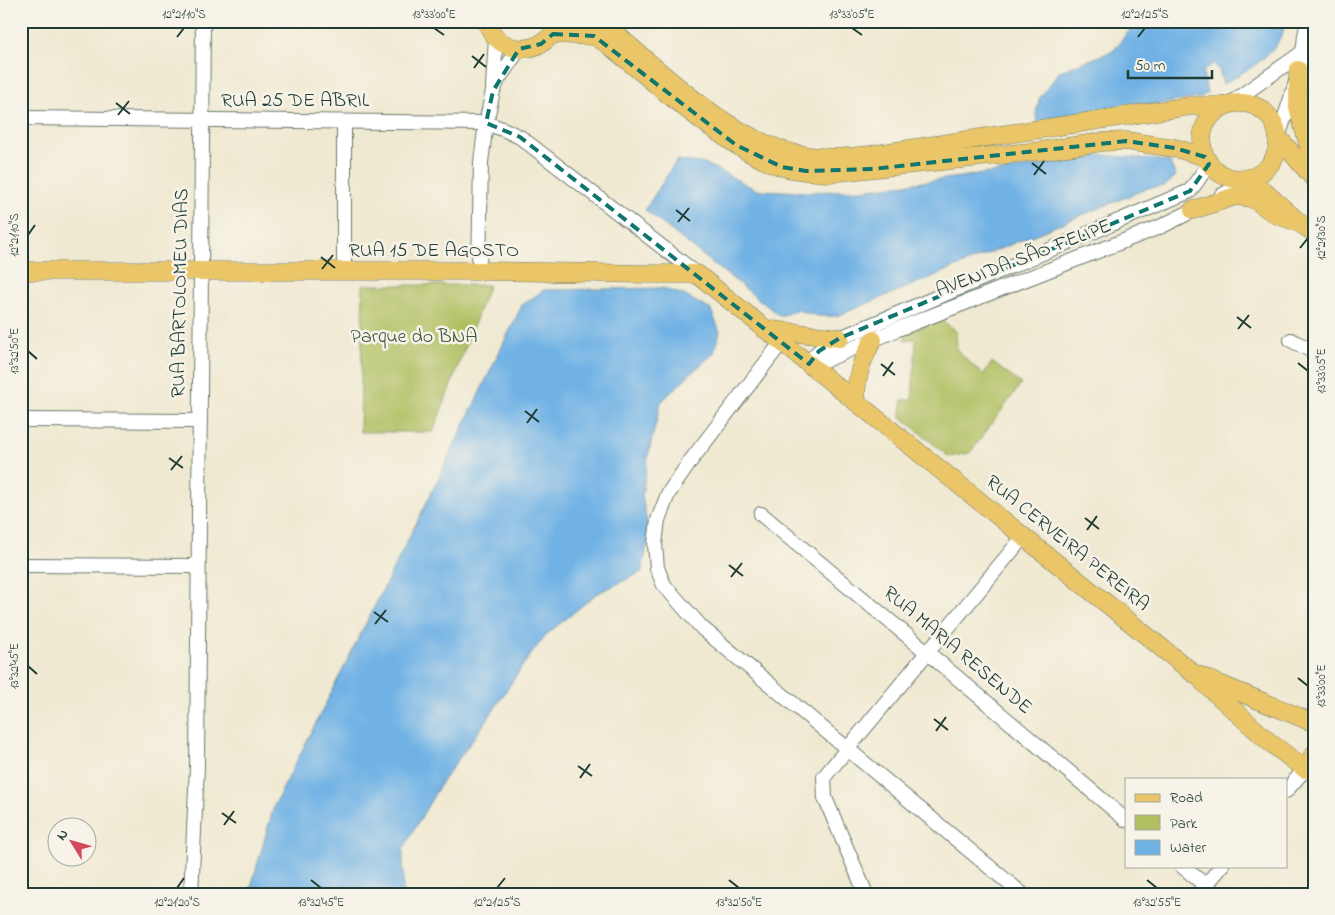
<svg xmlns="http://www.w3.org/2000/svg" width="1335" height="915" font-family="'Indie Flower',sans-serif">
  <rect width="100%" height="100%" fill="#f7f3e8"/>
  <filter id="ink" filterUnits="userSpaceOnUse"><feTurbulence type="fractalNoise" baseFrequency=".02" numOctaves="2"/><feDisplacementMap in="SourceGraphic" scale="10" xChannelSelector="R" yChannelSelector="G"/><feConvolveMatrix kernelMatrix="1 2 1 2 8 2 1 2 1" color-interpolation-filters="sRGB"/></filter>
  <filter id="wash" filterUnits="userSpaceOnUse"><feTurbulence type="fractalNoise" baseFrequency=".0096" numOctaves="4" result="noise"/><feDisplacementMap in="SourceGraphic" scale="20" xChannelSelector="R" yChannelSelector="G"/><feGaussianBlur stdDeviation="1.12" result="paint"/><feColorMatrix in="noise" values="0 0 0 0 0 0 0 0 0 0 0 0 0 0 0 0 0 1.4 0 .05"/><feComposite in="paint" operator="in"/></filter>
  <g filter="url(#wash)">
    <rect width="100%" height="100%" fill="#f0e9d1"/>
    <g fill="#b1bf62" stroke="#687e4b">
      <polygon points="363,285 489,285 433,432 360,432"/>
      <polygon points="940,319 956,331 957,350 983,375 992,362 1021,384 970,453 949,457 901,417 902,400 912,400 916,339 904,340 907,333"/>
    </g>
    <g fill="#71b2e5" stroke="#48788c">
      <path d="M1141,21H1285C1283,53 1247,70 1223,84L1219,70L1213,63L1203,72L1207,93L1200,98L1037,122L1036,114L1039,99L1060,71L1113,51L1127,33Z"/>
      <polygon points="1104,155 1169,161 1176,176 1165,186 1148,188 837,316 818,316 797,310 780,316 645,210 677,160 706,164 757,190 807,192 862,190 998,172"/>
      <polygon points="662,288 684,295 711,310 720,332 714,353 691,373 661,402 649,451 642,495 649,534 642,572 596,594 545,636 523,665 489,717 441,783 403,849 403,894 249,894 274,806 425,506 522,305 544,290"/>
    </g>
  </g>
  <g filter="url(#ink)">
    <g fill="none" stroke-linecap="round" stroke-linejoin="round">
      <defs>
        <g id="minor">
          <polyline points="493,86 496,38"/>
          <polyline points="1231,103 1303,52"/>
          <polyline points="21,118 486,123 505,130 520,137 697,274"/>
          <polyline points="344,122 344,272"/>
          <path d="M1278,136C1288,109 1298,80 1303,52C1305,41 1304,32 1309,21"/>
          <polyline points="1221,196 1235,188 1246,179"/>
          <polyline points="479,271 481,162 486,123 493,91 499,78 519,49"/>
          <polyline points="1291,340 1314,352"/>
          <polyline points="781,343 692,459 668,494 658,520 655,544 657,568 664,585 702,628 1022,894"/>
          <path d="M809,364C815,351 828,345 840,338L1190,191L1209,164"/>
          <polyline points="812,366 898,329 1162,226 1202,206"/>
          <polyline points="21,420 200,421"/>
          <polyline points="761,514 928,653 1126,820"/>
          <polyline points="21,565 198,566"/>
          <polyline points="1286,791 1305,769 1314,776"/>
          <polyline points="1182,866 1216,894"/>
          <polyline points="191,894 197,767 203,21"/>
          <polyline points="866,894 825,798 824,777 1024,536"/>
          <polyline points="1198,894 1222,866"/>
        </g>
        <g id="major">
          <path d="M487,21C496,58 548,57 559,21"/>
          <path d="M601,21C657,68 734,147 809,156C829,159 849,157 870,155L1190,106H1224"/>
          <path d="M553,34L594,36L607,44C645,74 681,108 722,135C740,148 761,161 783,167C798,171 814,172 829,173L1039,151L1102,142L1126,141L1175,148L1205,157"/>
          <polyline points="1298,70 1298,107 1314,166"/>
          <circle cx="1240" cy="141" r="38"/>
          <polyline points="1278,137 1314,179"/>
          <polyline points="1249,178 1301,224 1314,233"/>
          <polyline points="1193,210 1236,196 1252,198 1275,214 1301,224"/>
          <path d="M21,271C174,271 326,271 478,271C551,271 624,275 697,274L1193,673L1314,723"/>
          <polyline points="764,329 840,338"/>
          <path d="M856,401C856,376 861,362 873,340"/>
          <polyline points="1203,682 1268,741 1305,769 1314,754"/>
        </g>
      </defs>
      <use href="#minor" stroke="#68796b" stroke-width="16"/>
      <use href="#major" stroke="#68796b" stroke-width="19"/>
      <use href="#minor" stroke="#fff" stroke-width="14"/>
      <use href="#major" stroke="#ebc669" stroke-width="18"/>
    </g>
  </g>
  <path fill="none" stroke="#0f766e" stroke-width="4" stroke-dasharray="10 6" stroke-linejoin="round" d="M553,34L594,36L736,145L782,167L806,171L873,169L1126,141L1175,148L1205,157L1209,164L1190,191L840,338L819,351L809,364L520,137L486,123L493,91L519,49L541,44Z"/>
  <path fill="none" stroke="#1f3d34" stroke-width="2" d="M434,28L444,35M852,28L862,35M177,37L184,28M1138,37L1145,28M472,56L486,67M474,68L484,54M116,103L130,114M118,115L129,101M1032,163L1046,174M1034,175L1044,161M676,210L690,221M678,222L689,208M28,235L35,225M1300,248L1308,238M321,257L335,268M322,269L333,255M1237,317L1251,328M1238,329L1249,315M28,351L37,359M1298,363L1308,371M881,364L895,375M883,376L893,362M525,411L539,422M527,423L537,409M169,458L183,468M171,470L182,456M1085,518L1099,529M1087,530L1097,516M729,565L743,576M731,577L742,563M374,612L388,622M375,624L386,610M28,666L37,674M1298,678L1308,686M934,719L948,730M936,731L946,717M578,766L592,776M580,778L590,764M222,813L236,823M224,825L234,811M311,880L321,888M729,880L739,888M1147,880L1157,888M177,888L184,878M497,888L505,878"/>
  <g text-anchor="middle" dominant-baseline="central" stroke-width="5" stroke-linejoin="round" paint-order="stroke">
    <g font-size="20" fill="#1f3d34" stroke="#f7f3e8">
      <text x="295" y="101">RUA 25 DE ABRIL</text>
      <text x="434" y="251">RUA 15 DE AGOSTO</text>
      <text transform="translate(1024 259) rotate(-21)">AVENIDA SÃO FELIPE</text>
      <text transform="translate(181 293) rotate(-89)">RUA BARTOLOMEU DIAS</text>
      <text transform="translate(1067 544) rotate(39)">RUA CERVEIRA PEREIRA</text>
      <text transform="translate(957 651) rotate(40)">RUA MARIA RESENDE</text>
    </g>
    <g font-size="20" fill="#3c573d" stroke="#f7f3e8">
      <text x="414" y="337">Parque do BNA</text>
    </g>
  </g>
  <rect width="1335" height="915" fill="none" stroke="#f7f3e8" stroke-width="55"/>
  <rect x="1125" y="778" width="162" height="90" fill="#f7f3e8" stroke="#a1aaa0"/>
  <rect x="1135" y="794" width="25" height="8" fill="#ebc669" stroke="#a1aaa0"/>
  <text x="1170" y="802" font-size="15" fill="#1f3d34">Road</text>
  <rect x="1135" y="815" width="25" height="15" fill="#b1bf62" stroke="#a1aaa0"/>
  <text x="1170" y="828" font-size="15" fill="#1f3d34">Park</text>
  <rect x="1135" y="840" width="25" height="15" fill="#71b2e5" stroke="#a1aaa0"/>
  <text x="1170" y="852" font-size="15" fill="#1f3d34">Water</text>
  <g transform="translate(72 842) rotate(307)"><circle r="24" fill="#f7f3e8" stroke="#a1aaa0"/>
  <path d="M0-4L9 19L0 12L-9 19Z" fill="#d1495b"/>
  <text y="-8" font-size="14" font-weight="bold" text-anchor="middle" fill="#1f3d34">N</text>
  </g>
  <path d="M1128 70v8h84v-8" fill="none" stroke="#1f3d34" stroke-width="2.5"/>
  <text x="1135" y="70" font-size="15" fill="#1f3d34" stroke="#f7f3e8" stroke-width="4" paint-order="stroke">50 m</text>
  <rect x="28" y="28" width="1280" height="860" fill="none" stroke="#1f3d34" stroke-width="2"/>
  <g font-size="12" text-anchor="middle" fill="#1f3d34">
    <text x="184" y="18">12°21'10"S</text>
    <text x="434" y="18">13°33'00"E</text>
    <text x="852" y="18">13°33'05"E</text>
    <text x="1145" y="18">12°21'25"S</text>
    <text transform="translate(14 235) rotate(-90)" y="4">12°21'10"S</text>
    <text transform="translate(1321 238) rotate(-90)" y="4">12°21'30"S</text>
    <text transform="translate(14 351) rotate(-90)" y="4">13°32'50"E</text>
    <text transform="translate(1321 371) rotate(-90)" y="4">13°33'05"E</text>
    <text transform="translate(14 666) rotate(-90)" y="4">13°32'45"E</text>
    <text transform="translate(1321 686) rotate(-90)" y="4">13°33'00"E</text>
    <text x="177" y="906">12°21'20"S</text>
    <text x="321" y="906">13°32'45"E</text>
    <text x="497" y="906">12°21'25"S</text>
    <text x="739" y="906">13°32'50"E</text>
    <text x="1157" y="906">13°32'55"E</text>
  </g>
</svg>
